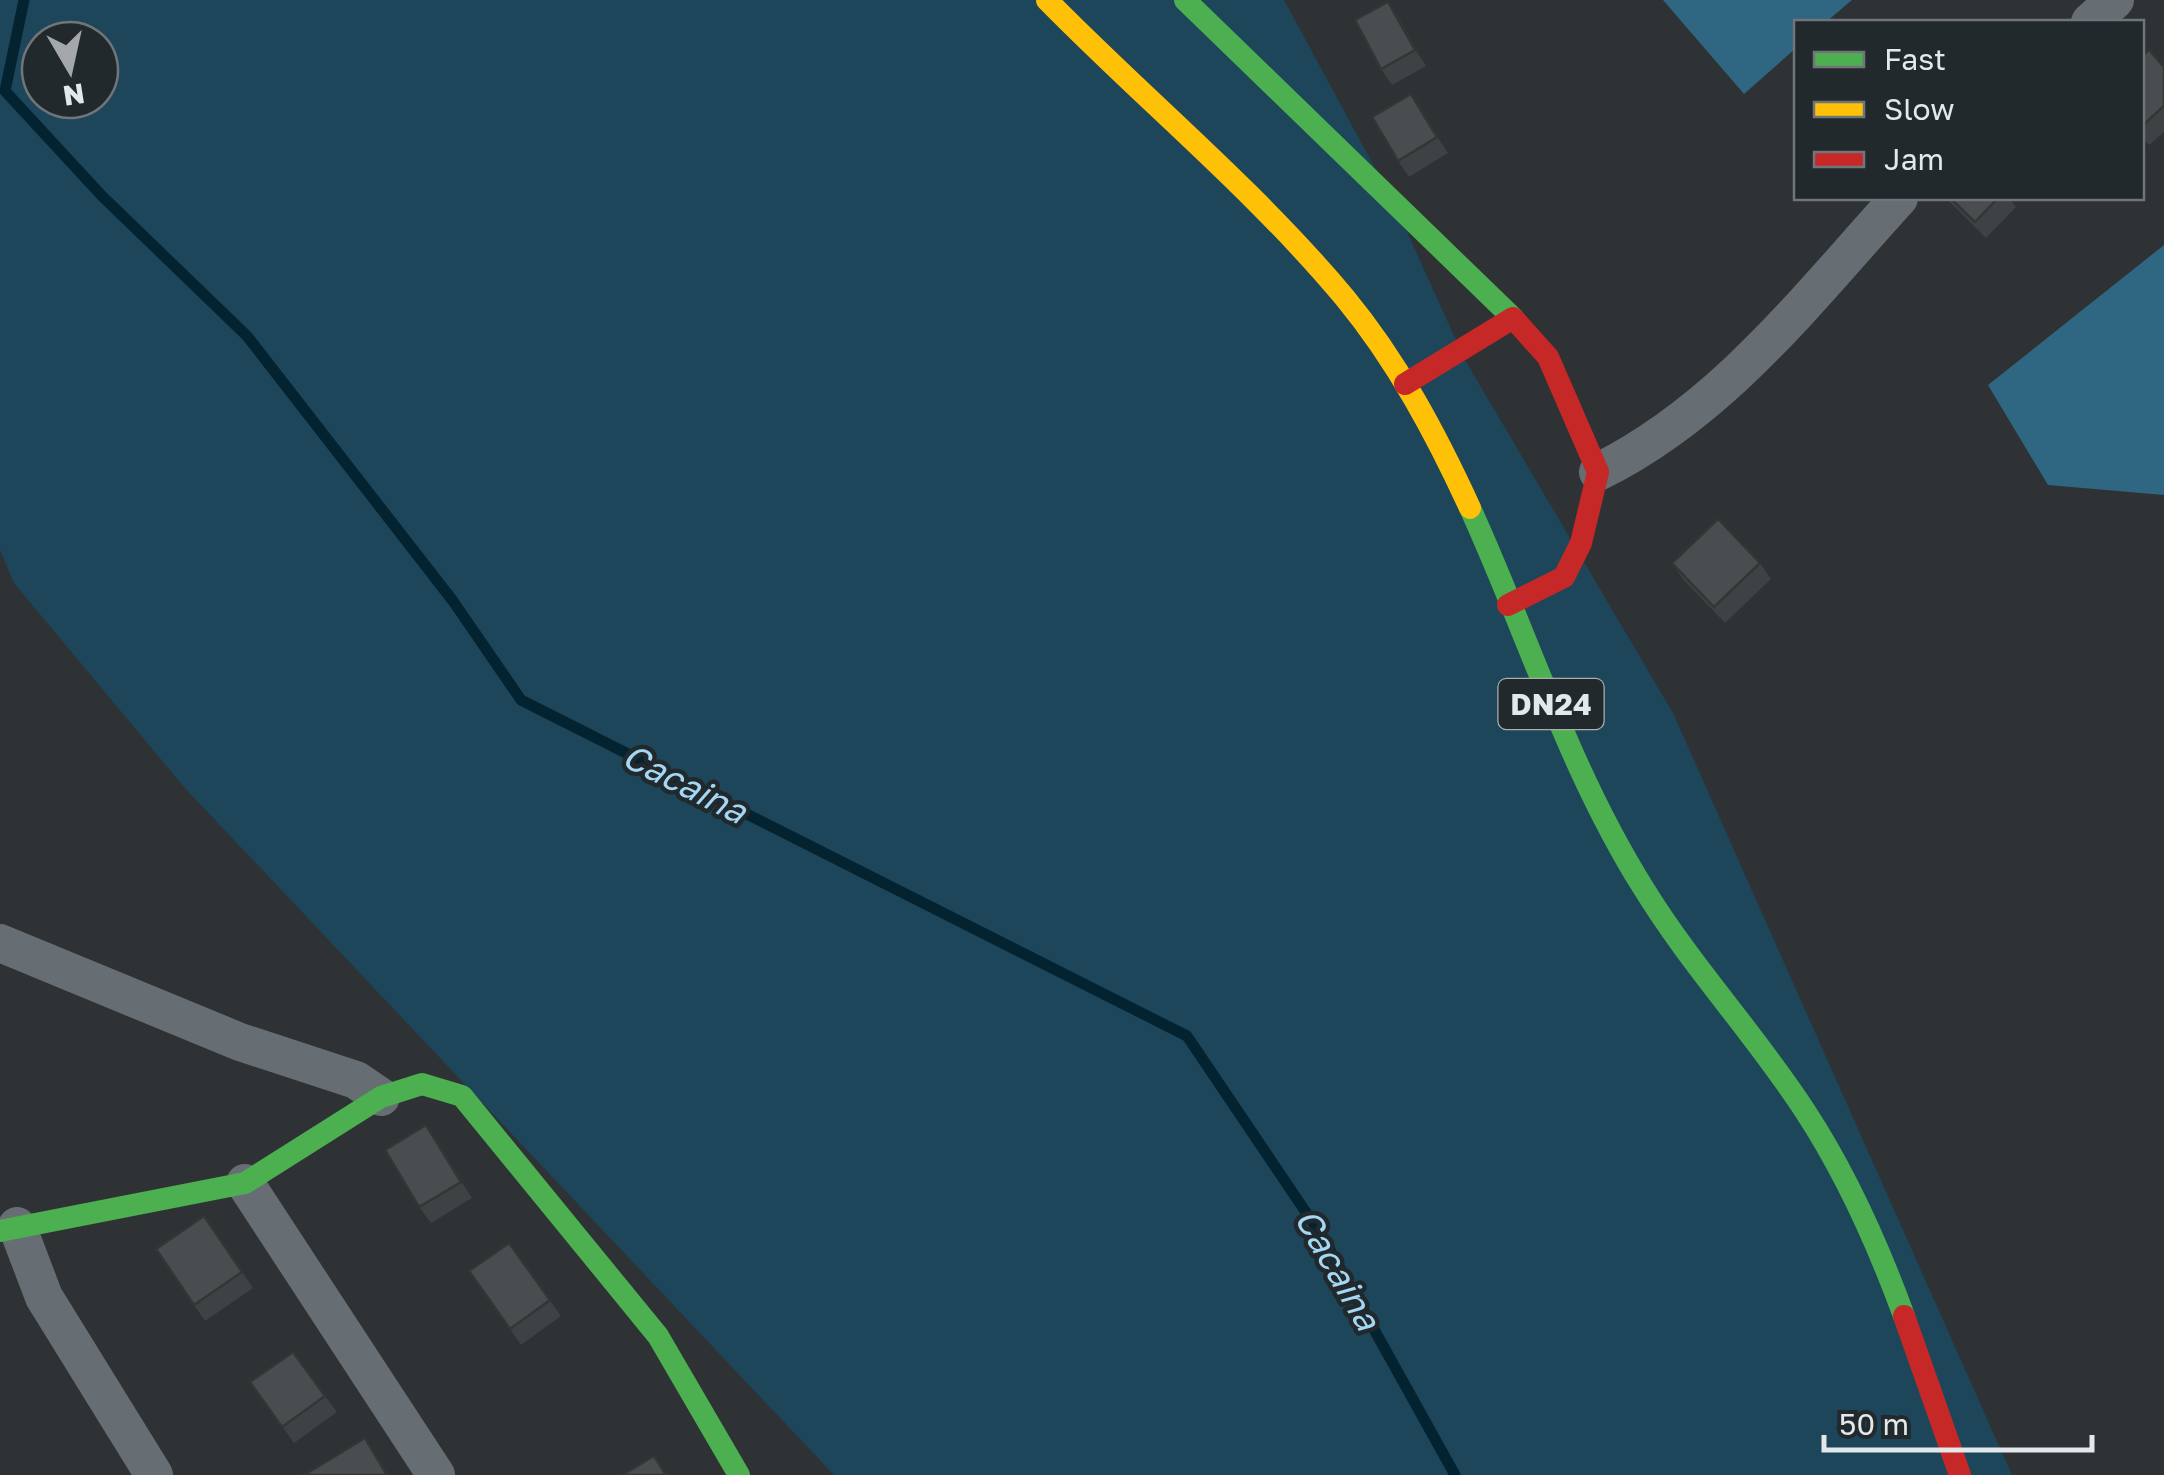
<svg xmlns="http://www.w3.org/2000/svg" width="2164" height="1475" font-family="'Golos Text',sans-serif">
  <rect width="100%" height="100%" fill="#2e3234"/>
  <path fill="#1d465a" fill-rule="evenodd" d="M0,0H1284L1394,203L1465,360L1673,713L2012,1475H834L184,787L14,583L0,550ZM40,40H100V100H40Z"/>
  <g fill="#2f6681">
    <polygon points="1663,0 1852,0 1826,22 1796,22 1796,48 1744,94"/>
    <polygon points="2164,245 2164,495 2048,485 1988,385"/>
  </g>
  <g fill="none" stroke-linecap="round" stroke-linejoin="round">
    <polyline stroke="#042331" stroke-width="11" points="24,0 5,91 102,196 247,336 453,601 521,700 1187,1036 1322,1236 1455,1475"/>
    <g stroke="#676e73" stroke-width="38">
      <polyline points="2090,22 2115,0"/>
      <path d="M1598,472C1722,411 1808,298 1899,198"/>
      <polyline points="0,943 240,1042 356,1080 381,1097"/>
      <polyline points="245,1183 436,1475"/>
      <polyline points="17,1226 44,1297 154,1475"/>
    </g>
    <g stroke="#4caf50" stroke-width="22">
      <polyline points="1185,0 1513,318"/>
      <path d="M1470,508C1528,635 1569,770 1644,889C1692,967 1755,1034 1805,1111C1847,1175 1878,1245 1904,1316"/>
      <polyline points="0,1231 245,1183 381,1097 422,1084 462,1096 658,1336 739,1475"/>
    </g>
    <path stroke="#ffc107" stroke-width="22" d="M1047,0C1145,100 1255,190 1345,298C1397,361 1436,434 1470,508"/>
    <g stroke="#c62828" stroke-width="22">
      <polyline points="1405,384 1513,318 1548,357 1598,472 1581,543 1564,577 1508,605"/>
      <polyline points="1904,1316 1960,1475"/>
    </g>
  </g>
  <g fill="#3f4244">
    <polygon points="1388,2 1399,18 1426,66 1392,85 1381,69"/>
    <polygon points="2142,56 2164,67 2164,132 2149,145 2142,137"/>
    <polygon points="1411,94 1448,153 1409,177 1398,161"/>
    <polygon points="1946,198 2009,198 2016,207 1986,238"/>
    <polygon points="1672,563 1760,563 1771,579 1725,623 1683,579"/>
    <polygon points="437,1141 472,1198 431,1223 419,1207"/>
    <polygon points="204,1216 253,1288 205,1321 156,1249"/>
    <polygon points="509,1243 561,1316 521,1345 469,1271"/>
    <polygon points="293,1352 337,1412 294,1443 250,1382"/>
  </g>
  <g fill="#333637">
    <polygon points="1388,2 1399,18 1426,66 1415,50"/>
    <polygon points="1411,94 1423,110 1448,153 1437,137"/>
    <polygon points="426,1125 437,1141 472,1198 461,1182"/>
  </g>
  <g fill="#494d4f" stroke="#333637" stroke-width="2.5">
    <polygon points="1388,2 1415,50 1381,69 1355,20"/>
    <polygon points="2149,50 2164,67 2164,106 2142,126 2142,56"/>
    <polygon points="1411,94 1437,137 1398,161 1372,117"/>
    <polygon points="1950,198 1998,198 1975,222"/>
    <polygon points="1718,519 1760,563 1714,607 1672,563"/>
    <polygon points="426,1125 461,1182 419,1207 385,1150"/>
    <polygon points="204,1216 242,1272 194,1305 156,1249"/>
    <polygon points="509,1243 550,1300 510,1329 469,1271"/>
    <polygon points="293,1352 325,1396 282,1427 250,1382"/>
    <polygon points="365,1438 387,1475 304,1475"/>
    <polygon points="654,1456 666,1475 622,1475"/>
  </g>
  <g text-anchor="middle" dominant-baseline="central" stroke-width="9" stroke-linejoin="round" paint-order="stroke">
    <rect fill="#22292d" stroke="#a9afb1" stroke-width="2.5" x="1498.5" y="679" width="105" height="50" rx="8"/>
    <g font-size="30" font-weight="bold" fill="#e3e8ea">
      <text x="1551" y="704">DN24</text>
    </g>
    <g font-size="35" font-style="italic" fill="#a4d7f3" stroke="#22292d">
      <text transform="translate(685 783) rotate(27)">Cacaina</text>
      <text transform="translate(1338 1269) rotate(60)">Cacaina</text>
    </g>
  </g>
  <rect x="1794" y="20" width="350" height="180" fill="#22292d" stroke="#6f7579" stroke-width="2.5"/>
  <rect x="1814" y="52" width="50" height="15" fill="#4caf50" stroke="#6f7579" stroke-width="2.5"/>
  <text x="1884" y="70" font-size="30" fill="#e3e8ea">Fast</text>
  <rect x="1814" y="102" width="50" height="15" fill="#ffc107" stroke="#6f7579" stroke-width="2.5"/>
  <text x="1884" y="120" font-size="30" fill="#e3e8ea">Slow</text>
  <rect x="1814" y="152" width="50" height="15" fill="#c62828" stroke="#6f7579" stroke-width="2.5"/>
  <text x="1884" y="170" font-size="30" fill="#e3e8ea">Jam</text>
  <g transform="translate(70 70) rotate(171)"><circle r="48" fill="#22292d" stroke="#6f7579" stroke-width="2.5"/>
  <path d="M0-8L18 38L0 25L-18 38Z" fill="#a4a8aa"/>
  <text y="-15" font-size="28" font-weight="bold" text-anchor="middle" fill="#e3e8ea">N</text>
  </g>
  <path d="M1824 1435v15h268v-15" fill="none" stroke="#e3e8ea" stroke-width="5"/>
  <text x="1839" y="1435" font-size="30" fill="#e3e8ea" stroke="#22292d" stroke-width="8" paint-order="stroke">50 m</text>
</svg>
